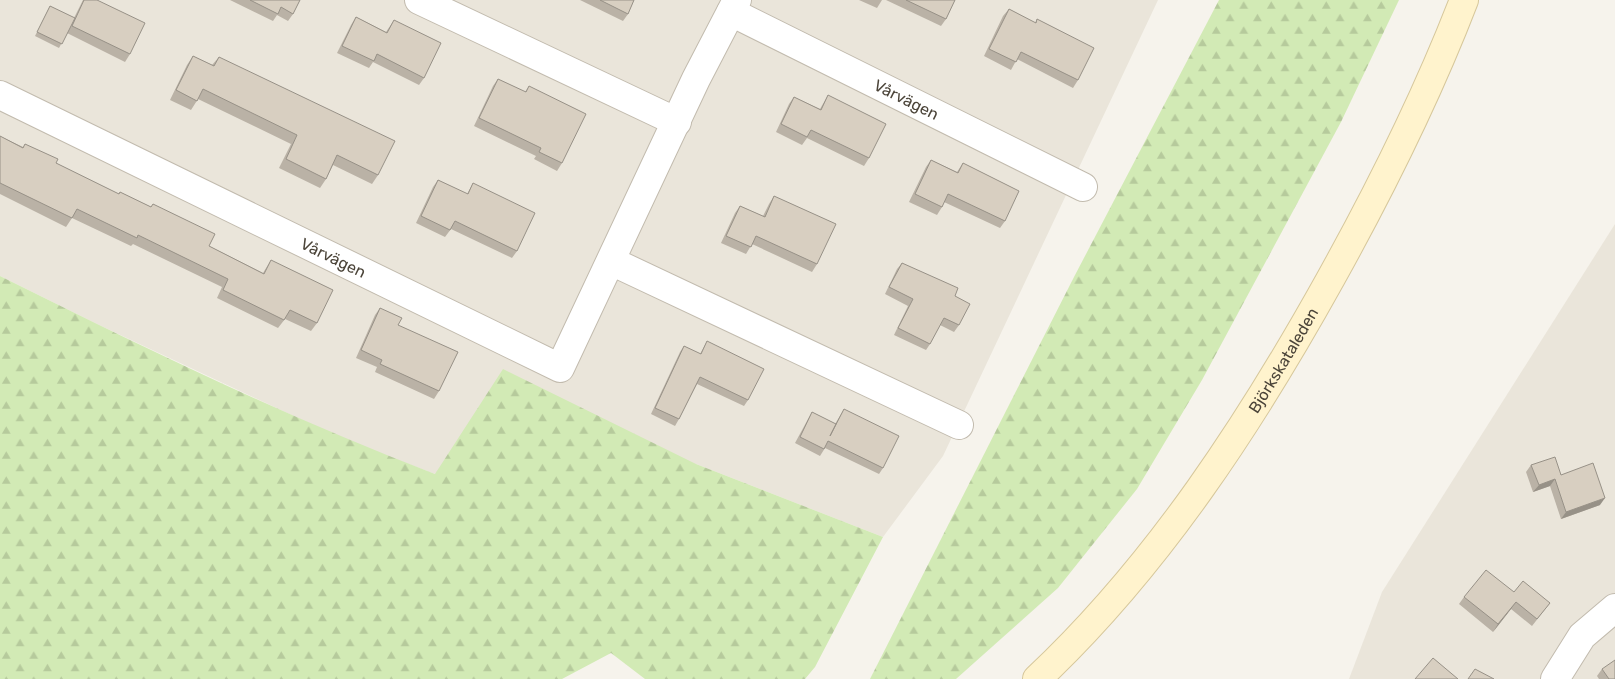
<svg xmlns="http://www.w3.org/2000/svg" width="1615" height="679" font-family="Rubik,sans-serif">
  <defs>
    <pattern id="forest-firs" width="22" height="20" patternUnits="userSpaceOnUse" patternTransform="scale(1.25)"><rect width="22" height="20" fill="#d2eab5"/><path d="M5 1l3.5 6h-7zM16 11l3.5 6h-7z" fill="#b6ca9c"/></pattern>
  </defs>
  <rect width="100%" height="100%" fill="#f6f3ec"/>
  <g fill="#eae5da">
    <polygon points="0,0 1158,0 943,456 883,537 696,464 435,474 345,440 99,325 0,276"/>
    <polygon points="1615,224 1615,679 1349,679 1382,592"/>
  </g>
  <g fill="url(#forest-firs)">
    <polygon points="1219,0 1399,0 1341,122 1202,380 1137,489 1058,588 956,679 870,679 1074,277"/>
    <path d="M0,276C143,347 286,417 435,474L503,369L696,464L883,537L815,667L805,679H645L611,653L562,679H0Z"/>
  </g>
  <g fill="none" stroke-linecap="round" stroke-linejoin="round">
    <defs>
      <g id="minor">
        <polyline points="419,0 677,122"/>
        <path id="s1" d="M731,12L1083,187"/>
        <path id="s2" d="M0,95L560,368L696,79L737,0"/>
        <polyline points="611,261 959,425"/>
        <polyline points="1555,679 1582,636 1615,608"/>
      </g>
      <g id="secondary">
        <path id="s3" d="M1037,679C1158,565 1251,422 1331,278C1381,188 1427,96 1464,0"/>
      </g>
    </defs>
    <use href="#minor" stroke="#c2bbae" stroke-width="30"/>
    <use href="#secondary" stroke="#d6c79b" stroke-width="30"/>
    <use href="#minor" stroke="#fff" stroke-width="28"/>
    <use href="#secondary" stroke="#fff3cd" stroke-width="28"/>
  </g>
  <g fill="#bab2a6">
    <polygon points="83,0 97,0 130,54 125,62 67,33 59,48 35,36 50,6 74,18"/>
    <polygon points="230,0 300,0 293,14 288,21 277,15 273,21"/>
    <polygon points="580,0 634,0 628,14 623,21"/>
    <polygon points="859,0 882,0 877,8"/>
    <polygon points="886,0 955,0 946,19 941,26"/>
    <polygon points="1009,9 1035,23 1037,19 1078,80 1073,88 1017,59 1011,70 984,56 1003,16"/>
    <polygon points="356,17 386,32 394,20 424,78 419,85 373,62 369,68 337,53 351,25"/>
    <polygon points="193,56 212,65 219,57 378,175 372,184 333,165 326,179 320,188 279,168 291,144 198,99 191,110 170,100 187,65"/>
    <polygon points="498,79 525,92 529,86 562,163 557,171 534,159 536,156 474,126 493,86"/>
    <polygon points="828,95 869,158 864,166 807,138 802,145 776,132 789,104 794,97 820,109"/>
    <polygon points="0,136 23,147 25,144 56,163 118,194 120,192 151,207 153,204 209,246 263,273 271,260 317,323 311,331 285,319 278,328 217,298 222,287 133,244 131,246 72,218 66,227 0,194"/>
    <polygon points="931,160 957,172 963,163 1005,221 1000,228 944,202 942,207 937,215 909,202 926,167"/>
    <polygon points="438,180 467,194 473,183 517,251 512,258 451,229 445,237 416,223 433,187"/>
    <polygon points="774,196 817,264 812,272 752,244 746,254 721,243 735,213 740,206 763,216 769,204"/>
    <polygon points="902,263 955,296 959,325 954,332 940,325 930,344 926,350 894,335 908,306 885,294 897,269"/>
    <polygon points="380,308 398,325 439,391 434,399 375,372 377,367 356,358 375,315"/>
    <polygon points="707,341 748,400 744,406 697,384 679,419 675,426 651,414 680,352 684,346 700,354"/>
    <polygon points="844,409 883,468 879,474 825,448 820,456 795,443 808,419 812,412 835,424"/>
    <polygon points="1531,465 1561,475 1600,505 1561,519 1550,486 1533,492 1526,472"/>
    <polygon points="1514,592 1550,603 1532,626 1511,609 1493,632 1459,604 1464,597"/>
    <polygon points="1602,669 1615,679 1599,679 1597,676"/>
  </g>
  <g fill="#979187">
    <polygon points="1555,479 1550,486 1533,492 1539,485"/>
    <polygon points="1605,498 1600,505 1561,519 1566,512"/>
    <polygon points="1516,602 1511,609 1493,632 1498,624"/>
  </g>
  <g fill="#d8cfc1" stroke="#979187">
    <polygon points="84,0 97,0 145,23 130,54 72,26"/>
    <polygon points="250,0 300,0 293,14 281,7 278,14"/>
    <polygon points="600,0 634,0 628,14"/>
    <polygon points="906,0 955,0 946,19"/>
    <polygon points="50,6 75,18 62,44 37,32"/>
    <polygon points="1009,9 1036,23 1037,19 1094,48 1078,80 1021,52 1016,62 989,49"/>
    <polygon points="356,17 387,33 394,20 441,43 424,78 377,54 374,61 342,46"/>
    <polygon points="193,56 214,66 219,57 395,141 378,175 337,155 326,179 286,159 297,135 203,89 197,101 176,90"/>
    <polygon points="498,79 526,92 529,86 586,114 562,163 539,152 541,148 479,118"/>
    <polygon points="828,95 886,124 869,158 811,130 807,137 781,124 794,97 821,110"/>
    <polygon points="0,136 23,148 25,144 58,159 56,163 119,194 120,192 151,207 153,204 215,234 209,246 264,274 271,260 333,290 317,323 290,310 284,320 223,290 228,279 138,235 137,238 77,209 72,218 0,183"/>
    <polygon points="931,160 958,173 963,163 1019,191 1005,221 948,194 942,207 915,194"/>
    <polygon points="438,180 468,194 473,183 535,213 517,251 455,221 450,230 421,216"/>
    <polygon points="774,196 836,224 817,264 756,236 751,247 726,236 740,206 765,217"/>
    <polygon points="902,263 958,288 955,296 970,304 959,325 944,318 930,344 898,328 913,299 889,287"/>
    <polygon points="380,308 402,318 398,325 458,352 439,391 380,364 382,360 361,350"/>
    <polygon points="707,341 764,369 748,400 700,377 679,419 655,408 684,346 701,354"/>
    <polygon points="844,409 899,436 883,468 828,441 824,449 800,437 812,412 836,424 830,436"/>
    <polygon points="1555,457 1561,475 1593,463 1605,498 1566,512 1555,479 1539,485 1531,465"/>
    <polygon points="1486,570 1514,592 1523,581 1550,603 1537,619 1516,602 1498,624 1464,597"/>
    <polygon points="1433,658 1458,679 1415,679"/>
    <polygon points="1615,660 1615,679 1609,679 1602,669"/>
    <polygon points="1475,669 1494,679 1468,679"/>
  </g>
  <g text-anchor="middle" dominant-baseline="central" stroke-width="4" stroke-linejoin="round" paint-order="stroke">
    <g font-size="16" fill="#4b4439" stroke="#fff">
      <text stroke="none"><textPath href="#s1" startOffset="196">Vårvägen</textPath></text>
      <text stroke="none"><textPath href="#s2" startOffset="371">Vårvägen</textPath></text>
      <text stroke="none"><textPath href="#s3" startOffset="404">Björkskataleden</textPath></text>
    </g>
  </g>
</svg>
